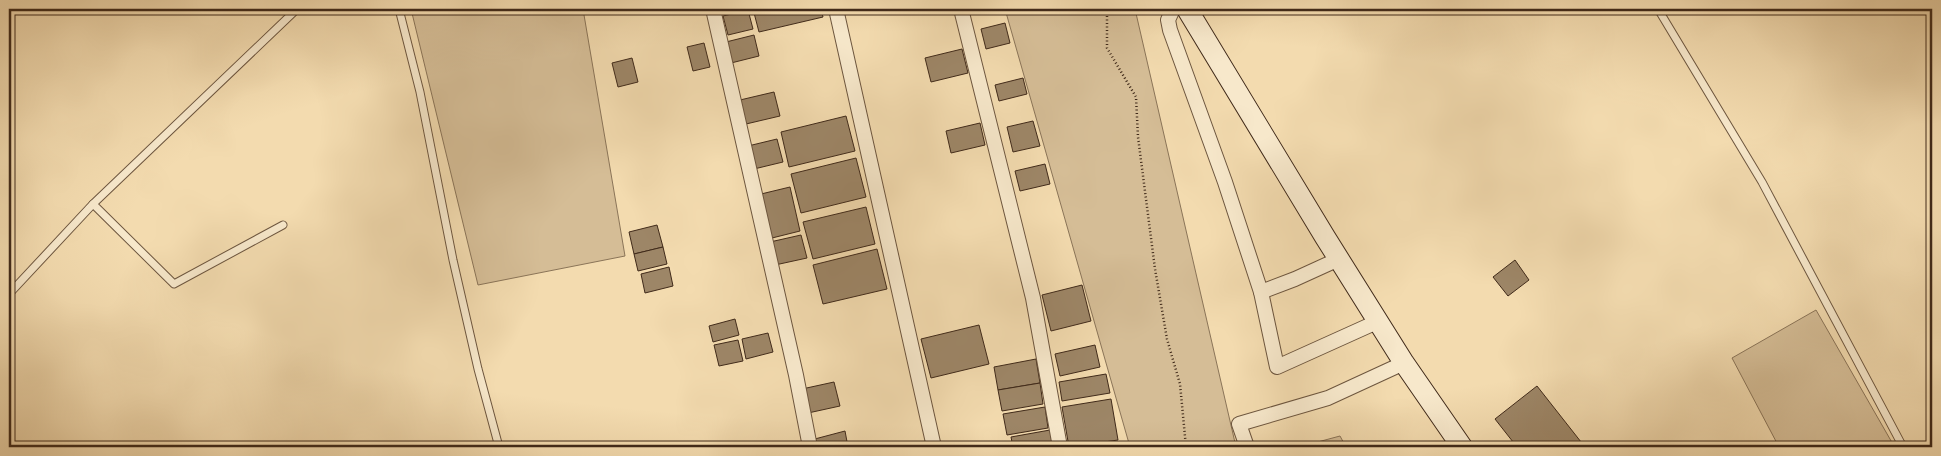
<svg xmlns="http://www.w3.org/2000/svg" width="1941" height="456" font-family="Alegreya,serif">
  <rect width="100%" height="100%" fill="#f3dbaf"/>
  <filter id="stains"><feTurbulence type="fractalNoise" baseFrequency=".004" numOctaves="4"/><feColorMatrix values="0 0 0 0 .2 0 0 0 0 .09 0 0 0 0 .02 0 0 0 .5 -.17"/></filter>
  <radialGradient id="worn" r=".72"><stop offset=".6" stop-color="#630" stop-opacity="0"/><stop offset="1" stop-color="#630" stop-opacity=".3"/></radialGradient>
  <g fill="#d5bd96" stroke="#8a7458">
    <polygon points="411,9 583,9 625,256 478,285"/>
    <polygon points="1005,9 1135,9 1236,447 1130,447"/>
    <polygon points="1816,310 1894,446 1895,447 1779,447 1732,358"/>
    <polygon points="1340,436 1346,447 1299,447"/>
  </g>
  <g fill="#9d8667" stroke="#402a1a">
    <polygon points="753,9 821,9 823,17 759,32"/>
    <polygon points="748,10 753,29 728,35 723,16"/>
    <polygon points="1005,23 1010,43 986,49 981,29"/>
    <polygon points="754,35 759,56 731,63 726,42"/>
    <polygon points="704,43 710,67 693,71 687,47"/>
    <polygon points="962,49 968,73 931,82 925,58"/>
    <polygon points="632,58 638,82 618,87 612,63"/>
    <polygon points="1023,78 1027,94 999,101 995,85"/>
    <polygon points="774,92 780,116 746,124 740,100"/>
    <polygon points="846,116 855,151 789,167 781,132"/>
    <polygon points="1033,121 1040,146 1013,152 1007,127"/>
    <polygon points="980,123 985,145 951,153 946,131"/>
    <polygon points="777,139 783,162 754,169 748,146"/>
    <polygon points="856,158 866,197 801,213 791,174"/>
    <polygon points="1045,164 1050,184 1020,191 1015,171"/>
    <polygon points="790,187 800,231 768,239 757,195"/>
    <polygon points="866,207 875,244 813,259 803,222"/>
    <polygon points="657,225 663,247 634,254 629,232"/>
    <polygon points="801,235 807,258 775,265 770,242"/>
    <polygon points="663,247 667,264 638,271 634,254"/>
    <polygon points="877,249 887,289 823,304 813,265"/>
    <polygon points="1515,260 1529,280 1508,296 1493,277"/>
    <polygon points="669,267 673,286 645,293 641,274"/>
    <polygon points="1082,285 1091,321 1051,331 1042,295"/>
    <polygon points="735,319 739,335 713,342 709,326"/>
    <polygon points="979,325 989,364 931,378 921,339"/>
    <polygon points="768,333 773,352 746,359 742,339"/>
    <polygon points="738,340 743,361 719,366 714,345"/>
    <polygon points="1095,345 1100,367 1060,376 1055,354"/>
    <polygon points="1036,359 1040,383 998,390 994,367"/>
    <polygon points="1106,374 1110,393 1062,401 1059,382"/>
    <polygon points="834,382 840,406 808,413 802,389"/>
    <polygon points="1040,383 1043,404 1002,411 998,390"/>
    <polygon points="1537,386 1585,447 1517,447 1495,419"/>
    <polygon points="1111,399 1118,440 1069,447 1062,407"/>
    <polygon points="1045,407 1048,428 1007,435 1003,414"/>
    <polygon points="1050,430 1053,447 1013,447 1011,437"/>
    <polygon points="845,431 848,447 813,447 811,440"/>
  </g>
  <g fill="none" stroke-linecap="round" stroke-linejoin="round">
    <defs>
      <g id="lane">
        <polyline points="399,9 420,92 453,260 478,369 499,447"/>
        <polyline points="1658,9 1762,182 1903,447"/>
        <polyline points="283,225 174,284 93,204 297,9"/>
        <polyline points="9,294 93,204"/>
      </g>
      <g id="street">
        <polyline points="713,9 796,375 810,447"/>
        <polyline points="836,9 934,447"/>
        <polyline points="961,9 1033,298 1060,447"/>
        <polyline points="1173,9 1168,20 1170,30 1225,182 1261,292"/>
        <polyline points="1339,259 1295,279 1261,292 1277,367 1379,321"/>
        <polyline points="1247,447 1239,424 1328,398 1404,363"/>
      </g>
      <polyline id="secondary" points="1187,9 1325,237 1404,363 1462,447"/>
    </defs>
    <use href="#lane" stroke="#6d563f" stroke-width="9"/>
    <use href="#street" stroke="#6d563f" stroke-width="16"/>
    <use href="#secondary" stroke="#402a1a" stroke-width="22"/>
    <polyline stroke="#402a1a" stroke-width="2.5" stroke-dasharray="1 2.5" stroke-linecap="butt" points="1107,9 1107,48 1136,97 1138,137 1155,269 1167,339 1180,384 1186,447"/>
    <use href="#lane" stroke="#f7e8cb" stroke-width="7"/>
    <use href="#street" stroke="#f7e8cb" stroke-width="14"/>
    <use href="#secondary" stroke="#f7e8cb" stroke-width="20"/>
  </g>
  <rect width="1941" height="456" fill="none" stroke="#f3dbaf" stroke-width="30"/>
  <rect x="10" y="10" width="1921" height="436" fill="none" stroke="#402a1a" stroke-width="2.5"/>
  <rect x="15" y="15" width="1911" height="426" fill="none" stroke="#402a1a"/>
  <rect width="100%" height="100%" filter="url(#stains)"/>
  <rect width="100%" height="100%" fill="url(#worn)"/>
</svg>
